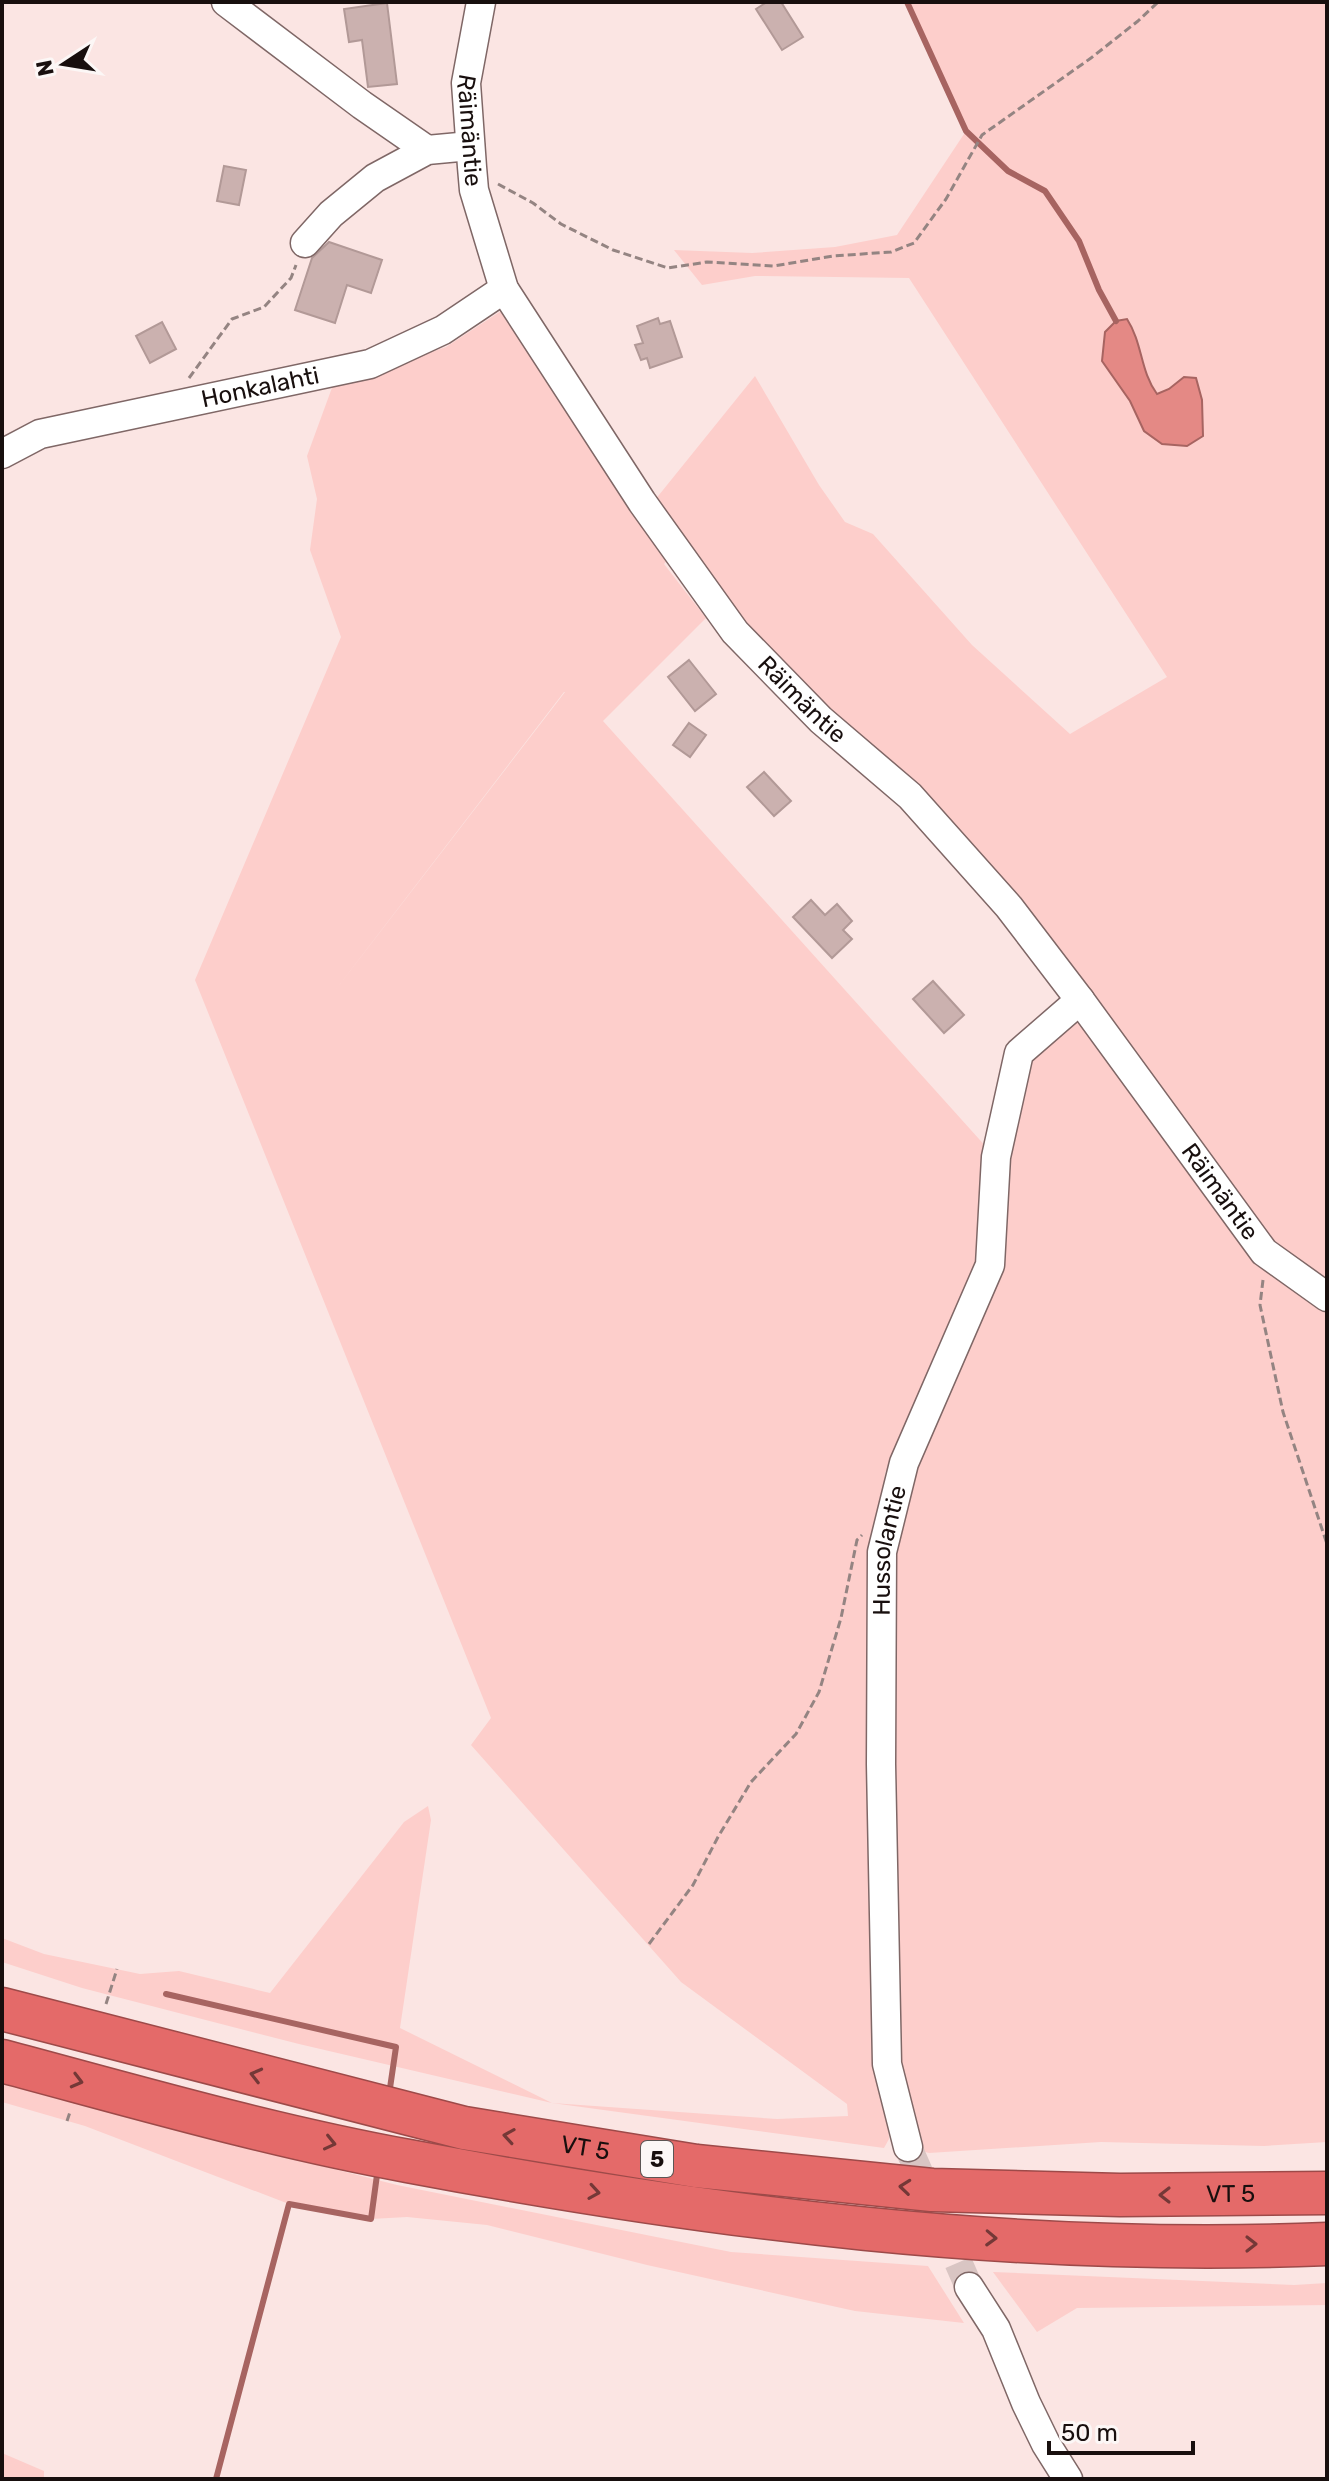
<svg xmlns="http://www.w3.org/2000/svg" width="1329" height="2481" font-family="Rubik,sans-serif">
  <rect width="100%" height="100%" fill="#fbe5e3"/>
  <g fill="#fdcecb" fill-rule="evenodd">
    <path d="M907,2H1327V2142L1264,2146L1101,2142L929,2153L908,2147L887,2064L882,1552L990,1265L1019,1053L1080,1000L676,549L664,564L706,618L603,721L988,1149L981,1261L885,1473L875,1552L876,1931L889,2139L884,2148L552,2103L299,2044L82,1988L2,1962V1938L44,1954L140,1974L179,1971L270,1993L404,1822L428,1806L431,1820L400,2028L552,2103L777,2119L848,2116L847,2104L681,1982L471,1745L491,1718L195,980L341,637L310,550L317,499L307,456L333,385L446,347L501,311L638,521L755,376L819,485L845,522L873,534L972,645L1070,734L1167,677L909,278L755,276L702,285L674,250L752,253L835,247L897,235L966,131ZM1102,361L1144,366L1150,384L1157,394L1169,389L1184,377L1187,446C1147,443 1148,436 1131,403C1124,388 1112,374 1102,361ZM564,692H565L330,997Z"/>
    <polygon points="2,2080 101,2110 397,2185 731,2252 928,2266 964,2323 855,2311 647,2265 487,2225 407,2217 371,2219 289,2204 85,2126 2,2102"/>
    <polygon points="993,2272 1294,2285 1327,2283 1327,2305 1077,2308 1037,2332"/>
    <polygon points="2,2453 44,2471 44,2479 2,2479"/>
  </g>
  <path fill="#e48985" stroke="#a76461" stroke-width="2" d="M1127,319C1143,344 1140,371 1157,394L1169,389L1184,377L1196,378L1202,400L1203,436L1187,446L1162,444L1144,431L1130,401L1102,361L1105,332L1116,321Z"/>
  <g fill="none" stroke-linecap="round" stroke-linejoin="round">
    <g stroke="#a76461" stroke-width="6">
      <polyline points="907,2 966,131 1008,171 1045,191 1079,241 1099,290 1116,321"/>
      <polyline points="166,1994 396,2047 390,2088"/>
      <polyline points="216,2479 289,2204 371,2219 377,2175"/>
    </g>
  </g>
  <g fill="#cbb1af" stroke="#b29997" stroke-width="2">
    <polygon points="767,2 781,2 803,37 782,50 756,9"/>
    <polygon points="387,3 397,84 368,87 362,40 349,42 344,9"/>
    <polygon points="224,166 246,170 239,205 217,201"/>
    <polygon points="329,242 382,260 371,293 347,285 335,323 295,310 312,258"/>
    <polygon points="658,318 660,324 670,321 682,357 650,368 647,358 641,360 635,345 643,343 637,326"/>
    <polygon points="162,322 176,349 150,363 136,336"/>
    <polygon points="689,660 716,694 695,711 668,677"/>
    <polygon points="689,723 706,735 690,757 673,745"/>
    <polygon points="764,772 791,801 774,816 747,787"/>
    <polygon points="811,900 825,915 837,904 852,921 843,930 852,939 832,958 793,917"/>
    <polygon points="933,981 964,1015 944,1033 913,999"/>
  </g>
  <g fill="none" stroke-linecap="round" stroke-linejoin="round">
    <polyline stroke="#d9c5c3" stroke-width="28" stroke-dasharray="28 14" stroke-linecap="butt" points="908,2147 969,2287"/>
    <defs>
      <g id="minor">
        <polyline points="226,2 362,105 427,150"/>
        <path id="s1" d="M481,2L466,83L472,167L474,190L504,289L642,502L735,632L821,720L910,796L1009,907L1080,1000L1264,1252L1327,1297"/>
        <polyline points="305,243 331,214 375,178 427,150 470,146"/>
        <path id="s2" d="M2,454L40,434L370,364L443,330L504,289"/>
        <path id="s3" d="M908,2147L887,2064L881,1764L882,1552L904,1463L990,1265L996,1157L1019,1053L1080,1000"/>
        <polyline points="969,2287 996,2329 1026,2403 1046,2444 1068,2479"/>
      </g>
      <g id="highway">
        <path id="s4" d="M2,2009L464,2128L696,2166L932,2190L1120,2195L1327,2193"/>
        <path d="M2,2061C137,2097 271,2136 408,2161C710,2218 1019,2257 1327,2244"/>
      </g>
    </defs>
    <use href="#minor" stroke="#7f6766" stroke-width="31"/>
    <use href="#highway" stroke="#9d4a49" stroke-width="45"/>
    <g stroke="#948482" stroke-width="3" stroke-dasharray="8 4" stroke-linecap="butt">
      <polyline points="498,184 533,203 561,224 613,250 668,268 707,262 774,266 833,256 891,252 914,243 946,199 982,135 1091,58 1138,21 1158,2"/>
      <polyline points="189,378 232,319 264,307 291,278 296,265"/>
      <polyline points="1263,1280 1260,1305 1283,1412 1327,1544"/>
      <polyline points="649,1944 693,1885 718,1837 751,1782 796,1734 819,1692 841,1618 857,1540 862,1535"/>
      <polyline points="106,2004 117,1969"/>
      <polyline points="67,2121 70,2112"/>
      <polyline points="1068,2435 1076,2432"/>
    </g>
    <use href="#minor" stroke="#fff" stroke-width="28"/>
    <use href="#highway" stroke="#e46a69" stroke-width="42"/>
  </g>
  <defs><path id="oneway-chevron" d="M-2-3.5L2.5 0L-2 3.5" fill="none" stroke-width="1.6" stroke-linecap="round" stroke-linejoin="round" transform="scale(2)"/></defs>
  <g stroke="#743837">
    <use href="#oneway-chevron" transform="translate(256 2075) rotate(-166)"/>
    <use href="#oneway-chevron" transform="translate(77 2081) rotate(15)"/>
    <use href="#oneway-chevron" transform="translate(509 2136) rotate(-171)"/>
    <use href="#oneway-chevron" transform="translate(330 2143) rotate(13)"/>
    <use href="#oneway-chevron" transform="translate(905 2187) rotate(-174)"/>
    <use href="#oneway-chevron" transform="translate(594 2192) rotate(9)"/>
    <use href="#oneway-chevron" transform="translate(1165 2195) rotate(180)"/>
    <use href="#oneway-chevron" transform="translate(991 2238) rotate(2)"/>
    <use href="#oneway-chevron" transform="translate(1251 2244)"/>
  </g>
  <g text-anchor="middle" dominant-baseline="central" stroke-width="8" stroke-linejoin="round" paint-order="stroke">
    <rect fill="#fcf7f6" stroke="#5c5554" stroke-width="2" x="641" y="2141" width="32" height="36" rx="6"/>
    <g font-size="22" font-weight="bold" fill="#180f0e">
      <text x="657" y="2159">5</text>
    </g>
    <g font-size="24" fill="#180f0e" stroke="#fcf7f6">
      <text stroke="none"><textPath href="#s1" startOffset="130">Räimäntie</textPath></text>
      <text stroke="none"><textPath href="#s2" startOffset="268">Honkalahti</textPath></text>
      <text stroke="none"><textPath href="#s1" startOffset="802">Räimäntie</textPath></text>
      <text stroke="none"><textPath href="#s1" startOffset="1450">Räimäntie</textPath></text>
      <text stroke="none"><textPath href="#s3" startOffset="600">Hussolantie</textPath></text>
      <text stroke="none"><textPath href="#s4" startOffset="600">VT 5</textPath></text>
      <text stroke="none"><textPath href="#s4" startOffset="1248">VT 5</textPath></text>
    </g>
  </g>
  <rect width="1329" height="2481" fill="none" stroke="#180f0e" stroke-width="8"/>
  <g transform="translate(64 64) rotate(258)" stroke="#fcf7f6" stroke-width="6" paint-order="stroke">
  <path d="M0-6L14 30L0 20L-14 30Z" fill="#180f0e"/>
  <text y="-12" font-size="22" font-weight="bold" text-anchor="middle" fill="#180f0e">N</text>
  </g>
  <path d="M1049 2441v12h144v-12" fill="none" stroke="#180f0e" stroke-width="4"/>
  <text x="1061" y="2441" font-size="24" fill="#180f0e" stroke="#fcf7f6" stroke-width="6" paint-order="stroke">50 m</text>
</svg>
